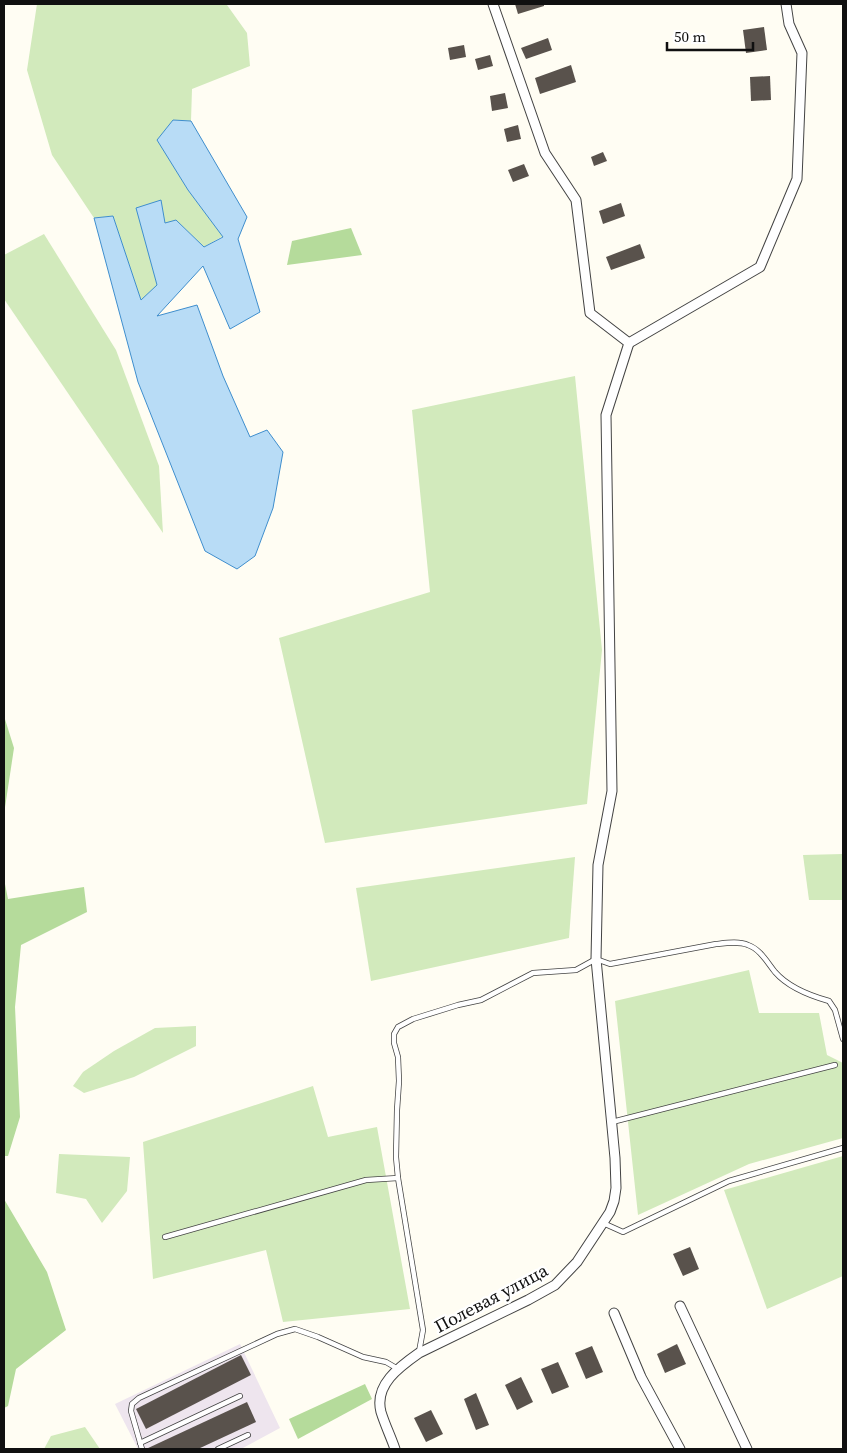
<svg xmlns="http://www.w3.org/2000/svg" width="847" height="1453" font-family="'Source Serif 4',serif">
  <rect width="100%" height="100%" fill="#fffdf3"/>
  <polygon fill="#eee5ee" points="240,1344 280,1428 241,1449 138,1449 115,1404"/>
  <g fill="#d2eabc">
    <polygon points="37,4 200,4 227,5 247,33 250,66 192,89 191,121 173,120 158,140 188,190 223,236 204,247 176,220 157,285 141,301 113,216 94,218 52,155 27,70"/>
    <polygon points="44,234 116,350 159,466 163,533 4,299 4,255"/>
    <polygon points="575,376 602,650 587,804 325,843 279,638 430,592 412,410"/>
    <polygon points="843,854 843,900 809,900 803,855"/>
    <polygon points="575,857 569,938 371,981 356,888"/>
    <polygon points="749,970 759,1013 819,1013 827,1055 843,1063 843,1138 749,1164 638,1215 615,1001"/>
    <polygon points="196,1026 196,1046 134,1077 84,1093 73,1086 83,1072 114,1051 155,1028"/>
    <polygon points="313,1086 328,1137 377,1127 410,1309 283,1322 266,1250 153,1279 143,1142"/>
    <polygon points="59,1154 130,1157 127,1191 102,1223 86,1199 56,1193"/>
    <polygon points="843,1156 843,1276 767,1309 724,1190"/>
    <polygon points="85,1427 100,1449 44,1449 51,1436"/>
  </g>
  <g fill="#b5db9b">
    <polygon points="351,228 362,255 287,265 292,241"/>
    <polygon points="4,716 14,748 4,814"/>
    <polygon points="4,879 8,899 84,887 87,912 21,945 15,1007 20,1117 8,1156 4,1156"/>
    <polygon points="4,1199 47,1272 66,1330 16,1369 8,1406 4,1408"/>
    <polygon points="365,1384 372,1399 298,1439 289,1419"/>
  </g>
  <polygon fill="#b8dcf6" stroke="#3f8ecd" points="173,120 191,121 247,217 238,239 260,312 230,329 203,266 157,316 197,305 223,376 250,437 267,430 283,452 273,508 255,556 237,569 205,551 138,382 94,218 113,216 141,300 157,285 136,208 161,200 165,223 176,220 204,247 223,237 188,190 157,140"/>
  <g fill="#59524c">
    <polygon points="515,4 544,4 544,6 518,14"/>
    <polygon points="764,27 767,50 746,53 743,30"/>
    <polygon points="548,38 552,50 526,59 521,48"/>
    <polygon points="464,45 466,57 450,60 448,48"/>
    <polygon points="490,55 493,66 478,70 475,59"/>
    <polygon points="571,65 576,82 540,94 535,78"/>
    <polygon points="770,76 771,100 751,101 750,77"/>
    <polygon points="505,93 508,108 492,111 490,96"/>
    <polygon points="518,125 521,139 507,142 504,129"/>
    <polygon points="603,152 607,161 594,166 591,157"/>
    <polygon points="524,164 529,176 513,182 508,170"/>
    <polygon points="621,203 625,216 603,224 599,211"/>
    <polygon points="640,244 645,258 611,270 606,257"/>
    <polygon points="690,1247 699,1269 683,1276 673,1254"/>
    <polygon points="677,1344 686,1364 665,1373 657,1354"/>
    <polygon points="592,1346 603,1372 586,1379 575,1353"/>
    <polygon points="241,1355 251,1375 146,1429 136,1409"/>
    <polygon points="558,1362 569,1387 552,1394 541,1369"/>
    <polygon points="521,1377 533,1402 517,1410 505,1385"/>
    <polygon points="476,1393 489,1425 476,1430 464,1399"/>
    <polygon points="247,1402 256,1422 198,1449 146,1449"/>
    <polygon points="431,1410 443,1434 426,1442 414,1418"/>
  </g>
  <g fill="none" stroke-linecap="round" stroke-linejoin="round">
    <defs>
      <g id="lane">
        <polyline points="612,1122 835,1065"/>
        <polyline points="603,1223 623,1232 729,1181 843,1148"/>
        <polyline points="165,1237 366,1180 398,1178"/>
        <path d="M419,1352L423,1330L398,1178L396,1157L397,1110L399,1081L398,1057L394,1043V1034L398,1027L413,1019L458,1005L481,1000L533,973L576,970L596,959L610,964L716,944C726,943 739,941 748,945C760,949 767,962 775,972C788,987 811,996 829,1001L835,1010L843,1039"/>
        <polyline points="140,1443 240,1396"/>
        <polyline points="142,1449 131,1411 132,1404 139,1398 277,1334 295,1329 318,1337 363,1357 386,1362 398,1369"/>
        <polyline points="218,1449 248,1435"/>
      </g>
      <g id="street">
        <polyline points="629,343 760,267 797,179 802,53 789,24 786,4"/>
        <polyline points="680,1306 747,1449"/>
        <polyline points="614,1313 641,1377 680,1449"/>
        <path d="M395,1449C391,1437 385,1425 381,1412C374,1385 399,1367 419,1353L528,1300L555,1285L577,1262L610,1212L614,1201L616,1188L615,1158L596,959L598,865L612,791L606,415L629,343L590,313L576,200L545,153L493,4"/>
      </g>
    </defs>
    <use href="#lane" stroke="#434343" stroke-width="6"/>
    <use href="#street" stroke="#434343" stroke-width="11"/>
    <use href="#lane" stroke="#fff" stroke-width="4.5"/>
    <use href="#street" stroke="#fff" stroke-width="9"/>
  </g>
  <g text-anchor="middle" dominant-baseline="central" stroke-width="5" stroke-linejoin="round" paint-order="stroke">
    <g font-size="18" fill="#101010" stroke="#fff">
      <text transform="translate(491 1298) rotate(-28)">Полевая улица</text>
    </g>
  </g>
  <rect width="847" height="1453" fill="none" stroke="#101010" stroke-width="10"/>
  <path d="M667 42v8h86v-8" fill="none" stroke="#101010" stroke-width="2.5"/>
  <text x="674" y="42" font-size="15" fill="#101010" stroke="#ffffff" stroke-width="4" paint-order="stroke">50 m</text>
</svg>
